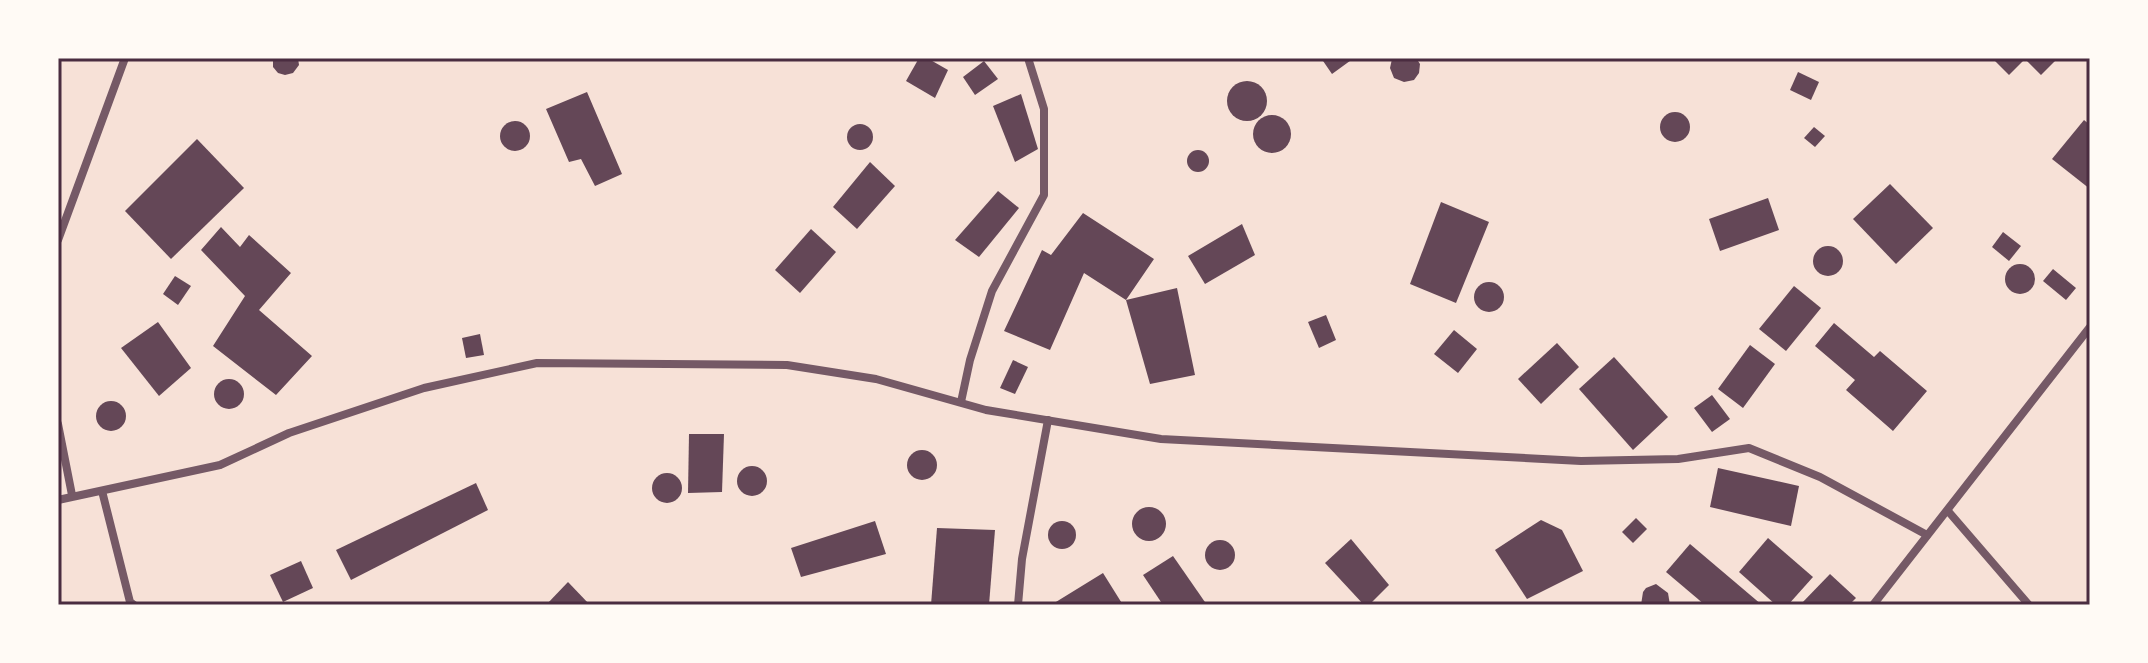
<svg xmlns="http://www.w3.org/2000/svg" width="2148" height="663" font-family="'PT Sans',sans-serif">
  <rect width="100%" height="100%" fill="#f7e1d7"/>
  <g fill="#644757">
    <polygon points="273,58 298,58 299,65 293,73 285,75 278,73 273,67"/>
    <polygon points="919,58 927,58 948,70 935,98 906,81"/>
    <polygon points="1321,58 1354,58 1332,74"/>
    <polygon points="1416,58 1420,64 1419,73 1414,80 1404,82 1394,78 1390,68 1392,59"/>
    <polygon points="1992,58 2058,58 2041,75 2025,59 2009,75"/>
    <polygon points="984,61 998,79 975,95 963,77"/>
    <polygon points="1798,72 1819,82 1811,100 1790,90"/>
    <circle cx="1247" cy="101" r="20"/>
    <polygon points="587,92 622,174 595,186 581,159 569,162 546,109"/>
    <polygon points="1021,94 1038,149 1015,162 993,106"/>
    <circle cx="1675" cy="127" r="15"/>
    <circle cx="1272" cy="134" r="19"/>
    <polygon points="2084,120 2090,125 2090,189 2052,159"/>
    <circle cx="515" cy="136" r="15"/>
    <circle cx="860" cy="137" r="13"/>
    <polygon points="1814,127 1825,136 1815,147 1804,138"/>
    <polygon points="197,139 244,188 171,259 125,211"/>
    <circle cx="1198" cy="161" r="11"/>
    <polygon points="870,162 895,186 857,229 833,207"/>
    <polygon points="1890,184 1933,228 1896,264 1853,219"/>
    <polygon points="998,191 1019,208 979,257 955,240"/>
    <polygon points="1768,198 1779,230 1720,251 1709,219"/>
    <polygon points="1441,202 1489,222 1456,303 1410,284"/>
    <polygon points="1083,213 1154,259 1126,300 1177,288 1195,375 1150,384 1126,300 1084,273 1050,350 1004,331 1042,250 1051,255"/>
    <polygon points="1242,224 1255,255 1205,284 1188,256"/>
    <polygon points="221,227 240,247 249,235 291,273 259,310 312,356 276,395 213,346 245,296 201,250"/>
    <polygon points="811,229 836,252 800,293 775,270"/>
    <polygon points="2003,232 2021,246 2009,261 1992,247"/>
    <circle cx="1828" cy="261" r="15"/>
    <circle cx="2020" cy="279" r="15"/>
    <polygon points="2053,269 2076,288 2066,300 2043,281"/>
    <polygon points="175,276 191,286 178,305 163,294"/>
    <circle cx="1489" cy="297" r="15"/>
    <polygon points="1794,286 1821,308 1786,351 1759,329"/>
    <polygon points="1326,315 1336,340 1319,348 1308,322"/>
    <polygon points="158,322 191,368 159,396 121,348"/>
    <polygon points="1834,323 1874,357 1880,351 1927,391 1893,431 1846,390 1855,380 1815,346"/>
    <polygon points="1454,330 1477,349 1458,373 1434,354"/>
    <polygon points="480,334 484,355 466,358 462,338"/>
    <polygon points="1557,343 1579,367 1541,404 1518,379"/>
    <polygon points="1750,345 1775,364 1743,408 1718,389"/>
    <polygon points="1614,357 1668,417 1633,450 1579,389"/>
    <polygon points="1013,360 1028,367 1015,394 1000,388"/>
    <circle cx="229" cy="394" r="15"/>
    <polygon points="1712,395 1730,419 1712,432 1694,408"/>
    <circle cx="111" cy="416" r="15"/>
    <polygon points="689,434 724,434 722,492 688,493"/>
    <circle cx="922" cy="465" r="15"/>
    <circle cx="752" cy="481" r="15"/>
    <polygon points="1718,468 1799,486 1791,526 1710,507"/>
    <circle cx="667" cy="488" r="15"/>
    <polygon points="476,483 488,510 351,580 336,550"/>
    <circle cx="1149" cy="524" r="17"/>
    <polygon points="1636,518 1647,529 1633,543 1622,532"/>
    <polygon points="1541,520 1562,530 1583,571 1527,599 1495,550"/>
    <polygon points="875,521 886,554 801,577 791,548"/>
    <circle cx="1062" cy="535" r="14"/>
    <polygon points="937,528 995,530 989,605 931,605"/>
    <polygon points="1768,538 1813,577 1788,605 1776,605 1739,572"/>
    <polygon points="1351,539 1389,585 1369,605 1364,605 1325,563"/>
    <circle cx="1220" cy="555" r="15"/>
    <polygon points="1690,544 1762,605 1705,605 1666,572"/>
    <polygon points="1173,556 1207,605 1163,605 1143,575"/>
    <polygon points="301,561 313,588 283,602 270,575"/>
    <polygon points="1103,573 1123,605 1051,605"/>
    <polygon points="1830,574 1856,598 1849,605 1800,605"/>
    <polygon points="568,582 590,605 546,605"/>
    <polygon points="1656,584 1668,593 1670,605 1641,605 1643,592 1646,588"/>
  </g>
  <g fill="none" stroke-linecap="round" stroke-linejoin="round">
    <g stroke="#755966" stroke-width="8">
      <polyline points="58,240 125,58"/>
      <polyline points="961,402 970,360 992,291 1044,195 1044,109 1028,58"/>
      <polyline points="58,424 72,495"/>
      <polyline points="102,491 130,602 134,605"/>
      <polyline points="58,500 220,465 289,433 424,388 537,363 787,365 876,379 986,410 1161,439 1581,461 1678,459 1749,448 1820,477 1927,535"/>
      <polyline points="1948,511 2029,605"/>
      <polyline points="1018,605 1022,559 1048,420"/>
      <polyline points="1873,605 2090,327"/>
    </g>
  </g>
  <rect width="2148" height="663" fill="none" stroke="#fffaf5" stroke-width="120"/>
  <rect x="60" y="60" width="2028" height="543" fill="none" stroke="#4a2c40" stroke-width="3"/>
</svg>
